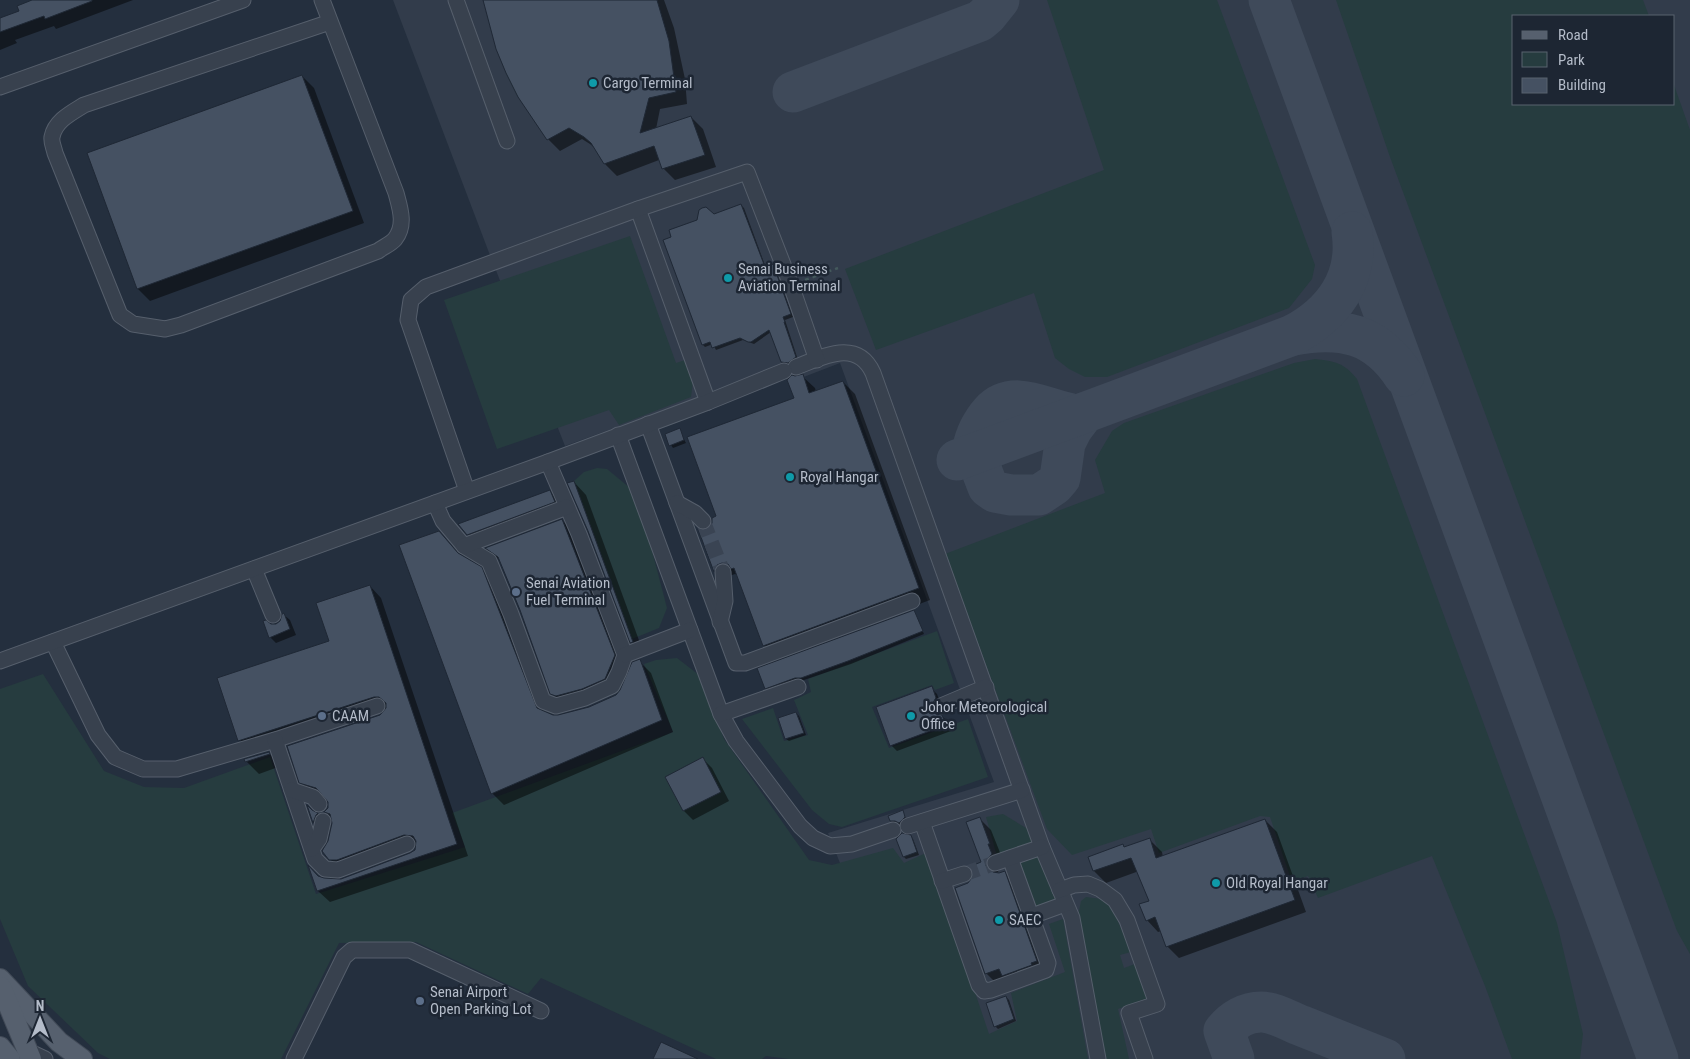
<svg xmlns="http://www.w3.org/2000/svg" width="1690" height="1059" font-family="'Roboto Condensed',sans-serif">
  <rect width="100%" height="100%" fill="#242f3e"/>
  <path fill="#323c4b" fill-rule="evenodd" d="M393,0H1690V1059H918L828,833L994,782L840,363L788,383L782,367L565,446L488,250ZM1514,16H1674V104H1514Z"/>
  <g fill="#263c3f">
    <polygon points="1047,0 1217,0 1315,265 1312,279 1289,308 1107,377 1085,377 1069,369 1055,358 1034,293 876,350 845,269 1104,170"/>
    <polygon points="1336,0 1643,0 1649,16 1514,16 1514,104 1674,104 1674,85 1690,130 1690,954 1677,931 1390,157"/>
    <polygon points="630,236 676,363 688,359 694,373 691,397 619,425 609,410 497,449 444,300"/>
    <path d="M1315,359C1334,361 1345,363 1357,379L1557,923L1583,1034L1580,1059H1512L1485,986L1432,856L1318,898L1308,876L1292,882L1270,817L1260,816L1159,853L1151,829L1072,855L1047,829L945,554L1105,493L1095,460L1112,431L1124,423L1294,363Z"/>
    <polygon points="597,468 607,469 630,488 644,520 667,608 659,628 632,639 574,481 584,472"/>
    <polygon points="937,631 954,683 935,690 932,685 872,707 889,748 968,719 988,777 842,827 829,824 812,810 742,719 773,708 784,741 808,735 794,700 811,692 808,679"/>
    <polygon points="677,658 699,675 724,739 809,860 832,865 893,848 904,863 928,852 989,1034 1017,1021 1011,993 1065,972 1049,924 1063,919 1088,1059 789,1059 766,1056 762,1059 716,1059 541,978 528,994 416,942 339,943 281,1059 110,1059 98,1053 28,986 0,919 0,689 43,674 104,771 144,787 184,788 270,757 316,894 465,847 452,813 673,732 644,664 656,660"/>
    <polygon points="1003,814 1031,831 1035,843 997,856 986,817"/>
    <polygon points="1037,857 1042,860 1057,901 1037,908 1020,863"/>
    <polygon points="1086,897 1102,899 1111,905 1131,952 1120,955 1124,968 1135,964 1148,998 1118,1009 1129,1059 1105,1059 1078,916 1081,901"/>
  </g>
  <g fill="#0007">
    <polygon points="35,0 133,0 56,29 54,26 15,40 17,43 0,50 0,19 21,11"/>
    <polygon points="485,0 664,0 674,28 685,79 687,104 660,109 656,129 691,117 703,129 716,167 675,180 663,168 659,160 617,176 605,164 598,151 590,144 582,139 560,151 548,139"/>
    <polygon points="302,76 314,88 364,223 150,301 138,289 88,154"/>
    <polygon points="741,205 744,208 766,268 772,266 775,268 793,317 785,320 798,360 791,365 785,364 782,362 771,332 754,344 743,340 716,350 713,344 705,347 703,345 713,215"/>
    <polygon points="802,376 815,388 816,392 843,382 855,394 930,600 776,658 764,646 738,575 735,574 729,576 726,583 715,571 700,530 705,531 710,529 796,399"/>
    <polygon points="679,430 686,443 673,448 671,445"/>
    <polygon points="574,482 586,495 644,654 631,642 589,530"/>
    <polygon points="549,491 562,503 480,546 468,534"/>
    <polygon points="562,520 574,533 627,668 617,691 594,701 564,706 551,693 521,610 500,561 488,548"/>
    <polygon points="439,532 461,556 481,568 493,581 545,713 552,716 559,716 589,708 617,696 639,661 651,673 673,732 504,805 492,793"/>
    <polygon points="370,586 381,598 468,856 330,902 318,891 318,877 323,879 341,880 411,854 416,850 416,847 349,872 342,871 330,859 329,842 333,823 332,818 325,812 329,808 329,801 327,799 312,794 300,782 381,716 388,708 251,752 239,740 330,642"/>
    <polygon points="914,612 924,634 851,664 804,680 798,680 768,691 766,688"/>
    <polygon points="284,615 290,620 296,635 276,643 270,637 271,625 277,625 281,622"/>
    <polygon points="931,688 937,694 941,705 937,711 938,715 942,716 948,722 951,731 897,751 891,745"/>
    <polygon points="796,713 799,716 806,735 789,741 786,739"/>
    <polygon points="269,753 281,766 259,774 246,761"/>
    <polygon points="703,759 712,768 729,801 693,820 684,811"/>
    <polygon points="310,809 318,814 330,826 325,834 314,823"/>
    <polygon points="902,812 907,820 902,825 894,823 891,820"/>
    <polygon points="979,818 991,830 1001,855 1003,866 995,875 1004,872 1016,884 1048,972 998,985 986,973 969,884 983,863"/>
    <polygon points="1265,820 1277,832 1306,912 1179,958 1167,946 1161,931 1158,932 1147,920 1151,902 1139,871 1106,883 1094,871 1090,858 1123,845 1125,848 1150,840 1162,852 1163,857"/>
    <polygon points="911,836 913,839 919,855 906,859 904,857 897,839"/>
    <polygon points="1006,997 1009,1000 1016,1021 998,1029 995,1026"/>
  </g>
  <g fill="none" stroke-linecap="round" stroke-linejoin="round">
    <g stroke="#3f4a5a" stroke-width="41">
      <polyline points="1269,0 1658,1059"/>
      <polyline points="793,92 980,21 987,15 999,0"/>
      <path d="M1293,335C1341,326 1376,333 1404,376"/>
      <path d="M1078,415C1049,412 1014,386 990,413C982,422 975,436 973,448L988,487L995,492L1011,495H1039L1054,485L1060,478L1065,443L1072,429L1084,413"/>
      <path d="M957,460L1293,335C1333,314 1359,279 1352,232"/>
      <path d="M1234,1059L1224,1031C1233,1020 1246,1012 1261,1012C1274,1012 1289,1021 1302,1026C1329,1037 1357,1048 1385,1059"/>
    </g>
  </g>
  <g fill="#455162" stroke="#1f2835">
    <polygon points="32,0 92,0 92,1 45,19 44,16 0,32 0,18 19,11 17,6"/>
    <polygon points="483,0 657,0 669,41 676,92 649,98 640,133 691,116 705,155 662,169 654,146 604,164 591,143 584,137 569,128 547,140 518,97 506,73 496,49"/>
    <polygon points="302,75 353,211 137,289 87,153"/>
    <polygon points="741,204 765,267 773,264 791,314 783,317 785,322 784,322 796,357 788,363 781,362 769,330 751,342 748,342 740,338 712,348 710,342 702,345 663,240 671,237 669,230 697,220 699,210 702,208 706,207 714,214"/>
    <polygon points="803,374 809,393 843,381 919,588 763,646 734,568 731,569 728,564 722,563 717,565 714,572 698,529 705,530 709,528 712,523 712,518 716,516 687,437 794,398 787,380 792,375 795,376"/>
    <polygon points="680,428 684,440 669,446 665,434"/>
    <polygon points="574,481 633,642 630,643 588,531 567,483"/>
    <polygon points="550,490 555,502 467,535 458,524"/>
    <polygon points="562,519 615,655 605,679 582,689 556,696 550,694 520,610 498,557 485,548"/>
    <polygon points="439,531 458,553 482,567 537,708 553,715 558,715 589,707 616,695 620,690 632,662 640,659 662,720 491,794 399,545"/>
    <polygon points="370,585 457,844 317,891 308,865 318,876 324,878 341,879 410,853 415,850 416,841 413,836 404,835 337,860 329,860 322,851 328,841 332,823 330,814 324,812 328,808 328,802 316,788 299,783 287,746 380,715 386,708 386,703 379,697 374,697 238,741 217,678 329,641 316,603"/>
    <polygon points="914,610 923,631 848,661 801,678 795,678 765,689 757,668"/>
    <polygon points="284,613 290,629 269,638 263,621 266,620 271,624 276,624 280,621 282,614"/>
    <polygon points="932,686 936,698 932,704 932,709 936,714 942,715 946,725 890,746 876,707"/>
    <polygon points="796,712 804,733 785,739 778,718"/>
    <polygon points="269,752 270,754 245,762 244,759"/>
    <polygon points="703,757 721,792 683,811 665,777"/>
    <polygon points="307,805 312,810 318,813 316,815 313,823"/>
    <polygon points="903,810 905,817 899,823 895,821 890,821 888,816"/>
    <polygon points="980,817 990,844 988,844 992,854 986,861 986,866 993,872 999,873 1005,871 1037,961 1031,963 1032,965 1002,976 999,969 985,974 955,888 968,883 973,876 973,871 969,867 981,862 966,822"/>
    <polygon points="1265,819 1295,900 1166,947 1155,917 1146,921 1139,904 1149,901 1131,858 1093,871 1088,857 1123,844 1124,847 1150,838 1156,858"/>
    <polygon points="902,833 911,835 917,852 903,857 896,839"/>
    <polygon points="1006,996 1014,1019 994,1027 986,1003"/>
    <polygon points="661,1042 698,1059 653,1059"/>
  </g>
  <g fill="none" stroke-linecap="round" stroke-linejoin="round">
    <g stroke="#3a4453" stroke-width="15" stroke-dasharray="15 8" stroke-linecap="butt">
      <polyline points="703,521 723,572"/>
      <polyline points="964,874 995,863"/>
    </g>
    <defs>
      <g id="minor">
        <path d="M322,0L396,193C400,208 406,225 395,239C391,244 383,247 378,251L181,325L165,329L133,324L120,315L55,153C54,148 51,142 52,137C55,121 71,113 84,105L330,22"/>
        <polyline points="456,0 507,141"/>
        <polyline points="0,87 243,0"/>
        <polyline points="638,209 708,402"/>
        <path d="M796,367C823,357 857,338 873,373L1042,847L1072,918L1098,1059"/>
        <polyline points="648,424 736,663 745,663 912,601"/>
        <polyline points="618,435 721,714 736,741 800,826 813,838 830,846 852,844 893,830"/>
        <polyline points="467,491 408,320 411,300 426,287 638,209 747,172 791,285 817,360"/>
        <polyline points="435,503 443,521 464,546 489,561 511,614 543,701 556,706 585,698 612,686 619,672 625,655 579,534 548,462"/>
        <polyline points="677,503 695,513 703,521"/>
        <polyline points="464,546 567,507"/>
        <polyline points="254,569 273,615"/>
        <polyline points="720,622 725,601 723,572"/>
        <polyline points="53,642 98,735 115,757 143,769 177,769 275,740 377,706"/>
        <polyline points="625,655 690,630"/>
        <polyline points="0,661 548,462 708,402 784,371"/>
        <polyline points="941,706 986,687"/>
        <polyline points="721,714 798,687"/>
        <polyline points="275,740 315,859 325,869 338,870 407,844"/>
        <polyline points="292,790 313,797 319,804"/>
        <polyline points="922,822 979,985 984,991 991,990 1046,970 1048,963 1010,858"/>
        <polyline points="908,826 1022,790"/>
        <polyline points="312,849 319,839 323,821"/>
        <polyline points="995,863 1042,847"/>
        <polyline points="942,881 964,874"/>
        <polyline points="1060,890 1074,885 1088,884 1100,889 1115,900 1127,920 1157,1004 1129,1013 1145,1059"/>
        <polyline points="1032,916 1065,904"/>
        <polyline points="28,1051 45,1059"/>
        <polyline points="294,1059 344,957 352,950 410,950 541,1011"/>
      </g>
      <g id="major">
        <polyline points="0,979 59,1042 82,1059"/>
        <polyline points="1,987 31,1059"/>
        <polyline points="0,1047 10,1059"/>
      </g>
    </defs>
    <use href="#minor" stroke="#565f6c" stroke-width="17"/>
    <use href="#major" stroke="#414a57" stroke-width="22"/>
    <polyline stroke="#44595c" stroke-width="2.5" stroke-dasharray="4 4" stroke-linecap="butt" points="805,280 838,268"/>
    <use href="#minor" stroke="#38414e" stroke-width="15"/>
    <use href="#major" stroke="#56606e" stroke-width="20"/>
  </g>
  <g fill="#0f9aa8" stroke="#1d2633" stroke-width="2">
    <circle cx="593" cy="83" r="5"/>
    <circle cx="728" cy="278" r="5"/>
    <circle cx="790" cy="477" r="5"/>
    <circle cx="911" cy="716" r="5"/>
    <circle cx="1216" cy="883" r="5"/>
    <circle cx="999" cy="920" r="5"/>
  </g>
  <g fill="#5c6f8a" stroke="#1d2633" stroke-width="2">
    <circle cx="516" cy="592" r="5"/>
    <circle cx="322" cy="716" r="5"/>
    <circle cx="420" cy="1001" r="5"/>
  </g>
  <g text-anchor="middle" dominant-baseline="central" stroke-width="5" stroke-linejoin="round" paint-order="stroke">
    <g font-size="15" fill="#b4bcc9" stroke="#1d2633" text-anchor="start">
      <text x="603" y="83">Cargo Terminal</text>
      <text x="738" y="269">Senai Business<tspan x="738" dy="17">Aviation Terminal</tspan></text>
      <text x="800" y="477">Royal Hangar</text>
      <text x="526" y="583">Senai Aviation<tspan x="526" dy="17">Fuel Terminal</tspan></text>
      <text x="921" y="707">Johor Meteorological<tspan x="921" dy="17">Office</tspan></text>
      <text x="332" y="716">CAAM</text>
      <text x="1226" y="883">Old Royal Hangar</text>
      <text x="1009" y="920">SAEC</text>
      <text x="430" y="992">Senai Airport<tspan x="430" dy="17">Open Parking Lot</tspan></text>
    </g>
  </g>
  <rect x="1512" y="15" width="162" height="90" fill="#1d2633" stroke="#59626f"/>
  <rect x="1522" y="31" width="25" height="8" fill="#56606e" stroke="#59626f"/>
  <text x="1558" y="40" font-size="15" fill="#b4bcc9">Road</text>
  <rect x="1522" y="52" width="25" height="15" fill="#263c3f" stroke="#59626f"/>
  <text x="1558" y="65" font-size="15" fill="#b4bcc9">Park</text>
  <rect x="1522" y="78" width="25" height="15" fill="#455162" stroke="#59626f"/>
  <text x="1558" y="90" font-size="15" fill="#b4bcc9">Building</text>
  <g transform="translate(40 1019)" stroke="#1d2633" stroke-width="4" paint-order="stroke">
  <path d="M0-4L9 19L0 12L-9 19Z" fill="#b4bcc9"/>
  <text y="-8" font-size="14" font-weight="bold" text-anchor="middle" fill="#b4bcc9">N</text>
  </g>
</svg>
